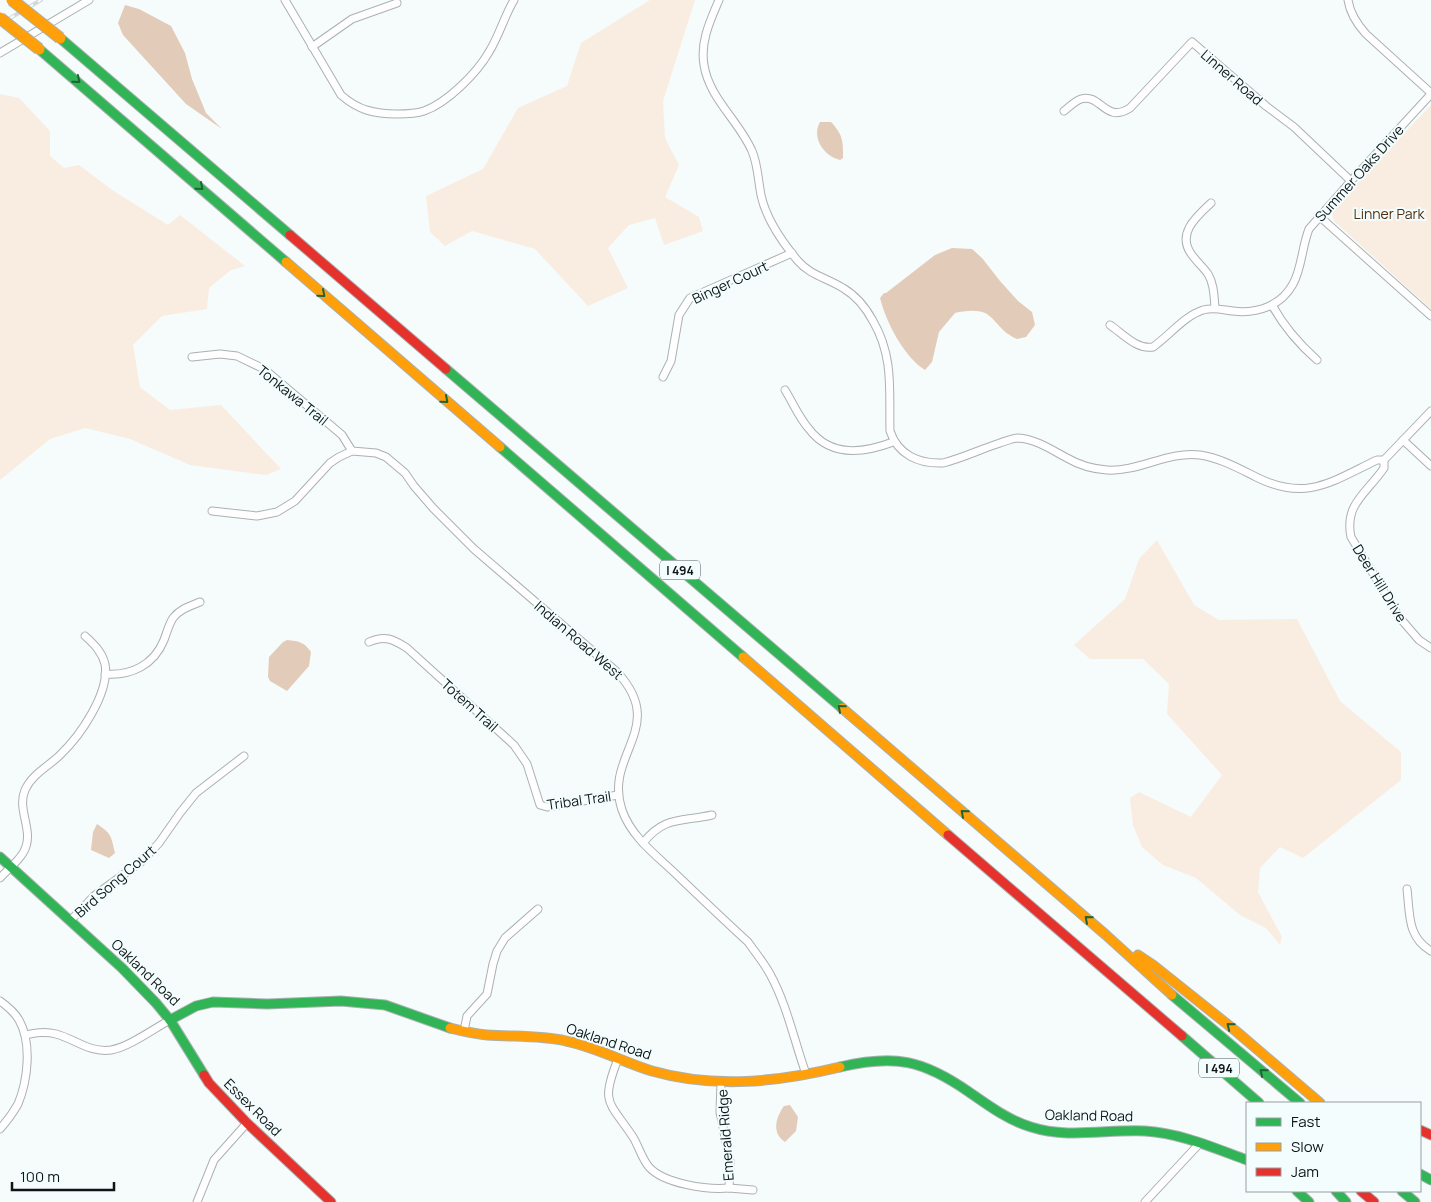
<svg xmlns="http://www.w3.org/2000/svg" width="1431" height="1202" font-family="Manrope,sans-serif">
  <rect width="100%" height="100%" fill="#f6fbfb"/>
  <g fill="#f9ede2">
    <polygon points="650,0 695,0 663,101 665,138 679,165 665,197 699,217 703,231 664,245 655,218 629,225 608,248 628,288 588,306 535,249 472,231 445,246 430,232 426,196 483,169 518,108 567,86 581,43"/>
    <polygon points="0,94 19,98 50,131 50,156 64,168 79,165 112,190 168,225 180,215 245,266 231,270 209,288 207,309 162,316 133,345 140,387 170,410 221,405 281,469 266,475 190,465 130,439 85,428 50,439 0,480"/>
    <polygon points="1431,105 1431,309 1334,221 1332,214 1336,206"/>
    <polygon points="1157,540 1194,605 1219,620 1297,619 1340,701 1401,752 1401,780 1303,858 1280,847 1260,868 1258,892 1282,937 1280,945 1266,928 1240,915 1196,878 1163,865 1142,847 1133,825 1130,798 1139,792 1191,817 1222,775 1167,714 1169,684 1143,659 1090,659 1074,645 1125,599 1139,559"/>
  </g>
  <g fill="#e2ccb9">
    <polygon points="125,5 139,9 171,26 185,53 192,79 206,113 222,129 186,104 123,35 118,23"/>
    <path d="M820,122H831C843,135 843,141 843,158L840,160C824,156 811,138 820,122Z"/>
    <path d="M952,248L972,249L982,258L1000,281L1018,301L1032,312L1035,325L1026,337L1017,339C1001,332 999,323 987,314C979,309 964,311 955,313L939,332L932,362L925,370C904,357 886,322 880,298L884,293H886L935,255Z"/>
    <path d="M287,640C299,641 304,642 311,652L309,666L287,691L270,681L268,677L269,657L283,642Z"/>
    <path d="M97,824C112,834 111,836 115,853L109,858L91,850L93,832Z"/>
    <path d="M790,1105L798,1117L796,1131L785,1142C771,1133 776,1117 784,1106Z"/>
  </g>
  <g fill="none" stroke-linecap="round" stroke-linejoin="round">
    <defs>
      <g id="street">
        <path d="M285,0L341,95C358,110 374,114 397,114C407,114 415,114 424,111C447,103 477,73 489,52C499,36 504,17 514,0"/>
        <path d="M719,0C710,21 700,42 704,65C709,98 739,121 752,151C758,165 758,180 761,195C766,219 782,242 798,261C810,275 827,278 843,288C855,295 866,308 873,321C894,357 889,391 890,431C898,455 919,464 943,463C963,458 981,449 1000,443C1006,441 1013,438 1018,438C1036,439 1052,450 1067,458C1079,465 1093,469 1107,470C1139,472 1167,451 1200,455C1220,458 1238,468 1256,477C1306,502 1331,482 1377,460H1384L1431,411"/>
        <path d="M1348,0C1350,14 1357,24 1366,34L1431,93"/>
        <polyline points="312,47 352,19 397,3"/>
        <polyline points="0,53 89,0"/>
        <path d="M1064,111C1069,107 1075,101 1081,99C1101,93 1105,124 1130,108L1192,42L1266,106L1294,127L1351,181"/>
        <path d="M1211,203C1196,217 1176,234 1192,255C1197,262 1203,267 1208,274C1214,284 1214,296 1215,308"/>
        <polyline points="1319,216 1431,316"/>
        <path d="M1272,305C1284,327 1299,344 1317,360"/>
        <path d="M1110,325C1123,334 1137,350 1153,347C1169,336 1184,316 1203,310C1214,307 1223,310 1233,311C1257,314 1281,306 1293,284C1302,268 1302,246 1309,229L1351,181L1431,94"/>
        <polyline points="192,357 220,354 237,356 264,369 342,435 352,451"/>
        <polyline points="663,377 671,361 679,315 690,298 792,253"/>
        <path d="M785,390C793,403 799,418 809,429C831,458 864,453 893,442"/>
        <polyline points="1403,440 1431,466"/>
        <path d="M1384,460V468C1367,493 1344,504 1351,537L1400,618L1419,640L1431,648"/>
        <path d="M212,511L257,516L277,512L295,501L330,463L339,457L352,451L376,453L386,457L405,473L414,486L433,508L474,549L617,672C669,728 603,754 622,810C632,839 660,858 681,879C703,900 725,921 748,942C755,952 764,963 770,974C787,1005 794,1040 806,1074"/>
        <path d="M369,642C385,635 393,639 407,648L514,745L527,764L540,805L547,807L618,795"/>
        <path d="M105,674C131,676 154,665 164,640C167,632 169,624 173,618C180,609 190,606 200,602"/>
        <path d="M643,843C664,816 681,822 712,815"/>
        <path d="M0,878C8,869 17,863 23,853C36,832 16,811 25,790C32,774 49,766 60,755C80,736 110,693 105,664C102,652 94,644 85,636"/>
        <path d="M1407,889C1410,914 1407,937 1431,951"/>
        <polyline points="70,921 94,896 142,861 159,843 180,813 196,793 244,756"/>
        <path d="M0,1001C7,1006 15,1013 19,1020C32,1043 28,1080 18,1104C13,1113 7,1121 0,1129"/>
        <polyline points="464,1031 467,1016 487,994 493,964 497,951 505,938 538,909"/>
        <path d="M25,1035C35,1033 45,1031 56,1034C75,1039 89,1053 111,1050C129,1047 153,1029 170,1020"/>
        <path d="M618,1059C600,1104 609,1101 633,1137C639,1147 642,1159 649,1167C664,1184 708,1190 729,1188L730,1162L720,1112L721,1082"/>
        <polyline points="729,1188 753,1190"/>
        <polyline points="197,1202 214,1160 247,1123"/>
        <polyline points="1145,1202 1199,1144"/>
      </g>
      <g id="fast">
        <polyline points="60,38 290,235"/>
        <polyline points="39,49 286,262"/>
        <polyline points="446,369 842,708"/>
        <polyline points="500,447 743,657"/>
        <polyline points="0,857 122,968 156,1003 170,1020 204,1075"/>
        <polyline points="1172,995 1300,1103"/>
        <polyline points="170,1020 196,1006 213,1002 267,1004 341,1001 385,1005 450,1028"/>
        <polyline points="1182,1036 1259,1103"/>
        <path d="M840,1067C895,1054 923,1060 969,1092C989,1106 1008,1120 1031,1127C1068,1139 1108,1129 1145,1131C1180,1133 1214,1148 1247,1160"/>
        <polyline points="1420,1174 1431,1180"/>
        <polyline points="1297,1191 1309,1202"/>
        <polyline points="1336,1191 1346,1202"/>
        <polyline points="1402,1191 1415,1202"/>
      </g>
      <g id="slow">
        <polyline points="286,262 500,447"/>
        <polyline points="743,657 948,835"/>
        <polyline points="842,708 1106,935 1172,995"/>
        <polyline points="1138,955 1153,965 1237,1032 1320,1103"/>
        <path d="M450,1028C462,1031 474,1034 487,1035C513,1037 540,1035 566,1041C596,1047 623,1062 652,1071C715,1089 778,1082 840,1067"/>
      </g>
      <g id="jam">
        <polyline points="290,235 446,369"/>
        <polyline points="948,835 1182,1036"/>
        <polyline points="204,1075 209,1083 247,1123 331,1202"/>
        <polyline points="1420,1130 1431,1135"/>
        <polyline points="1361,1191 1374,1202"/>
      </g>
    </defs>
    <use href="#street" stroke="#abb1b2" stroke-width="9"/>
    <use href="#fast" stroke="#abb1b2" stroke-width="11"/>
    <use href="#slow" stroke="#abb1b2" stroke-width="11"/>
    <use href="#jam" stroke="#abb1b2" stroke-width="11"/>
    <use href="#street" stroke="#fefefe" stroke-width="7"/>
    <use href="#fast" stroke="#30b455" stroke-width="9"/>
    <use href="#slow" stroke="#ff9f0a" stroke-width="9"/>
    <use href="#jam" stroke="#e5322d" stroke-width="9"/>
    <defs>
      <polyline id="rail" points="0,24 41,0"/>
    </defs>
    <use href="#rail" stroke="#d6d8d8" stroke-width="4"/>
    <use href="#rail" stroke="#f3fdfe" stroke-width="2" stroke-dasharray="5.5" stroke-linecap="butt"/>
    <defs>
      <g id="slow-bridge">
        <polyline points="12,0 60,38"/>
        <polyline points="0,18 39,49"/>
      </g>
    </defs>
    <use href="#slow-bridge" stroke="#abb1b2" stroke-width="13" stroke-linecap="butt"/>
    <use href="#slow-bridge" stroke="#ff9f0a" stroke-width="11"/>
  </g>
  <defs><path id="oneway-chevron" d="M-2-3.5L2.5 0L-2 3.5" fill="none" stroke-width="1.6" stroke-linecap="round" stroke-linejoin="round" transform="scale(1.25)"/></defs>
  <g stroke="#1e6436">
    <use href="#oneway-chevron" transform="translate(77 80) rotate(40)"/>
    <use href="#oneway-chevron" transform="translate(200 187) rotate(41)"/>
    <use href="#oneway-chevron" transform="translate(322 294) rotate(41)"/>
    <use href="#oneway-chevron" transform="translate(445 400) rotate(41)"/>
    <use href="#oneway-chevron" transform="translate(841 708) rotate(-139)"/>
    <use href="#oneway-chevron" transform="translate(964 813) rotate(-139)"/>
    <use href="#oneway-chevron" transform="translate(1088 919) rotate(-139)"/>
    <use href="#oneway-chevron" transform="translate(1230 1026) rotate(-141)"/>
    <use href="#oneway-chevron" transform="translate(1263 1072) rotate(-140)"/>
  </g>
  <g text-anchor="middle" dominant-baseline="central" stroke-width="4" stroke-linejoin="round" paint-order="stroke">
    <g fill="#f3fdfe" stroke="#525b5c" stroke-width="1">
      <rect x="660" y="560.5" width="40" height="19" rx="4"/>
      <rect x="1199" y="1058.5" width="40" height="19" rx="4"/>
    </g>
    <g font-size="12" font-weight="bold" fill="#0d1517">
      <text x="680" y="570">I 494</text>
      <text x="1219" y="1068">I 494</text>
    </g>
    <g font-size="14" fill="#0d1517" stroke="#f3fdfe">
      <text transform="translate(1232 77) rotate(41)">Linner Road</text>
      <text transform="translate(1359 173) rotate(-48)">Summer Oaks Drive</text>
      <text transform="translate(730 282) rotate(-25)">Binger Court</text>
      <text transform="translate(293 395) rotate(39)">Tonkawa Trail</text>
      <text transform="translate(1380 583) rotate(58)">Deer Hill Drive</text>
      <text transform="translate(579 640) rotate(41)">Indian Road West</text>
      <text transform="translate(470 705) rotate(42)">Totem Trail</text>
      <text transform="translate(579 800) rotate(-8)">Tribal Trail</text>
      <text transform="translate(115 881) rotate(-41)">Bird Song Court</text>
      <text transform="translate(146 972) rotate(44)">Oakland Road</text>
      <text transform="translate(609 1041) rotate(18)">Oakland Road</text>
      <text transform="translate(253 1107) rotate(45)">Essex Road</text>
      <text transform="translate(1089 1115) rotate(1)">Oakland Road</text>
      <text transform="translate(725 1135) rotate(-94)">Emerald Ridge</text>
    </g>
    <g font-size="14" fill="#512f0f" stroke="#f3fdfe">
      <text x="1389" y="213">Linner Park</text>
    </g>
  </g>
  <rect x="1246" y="1102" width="175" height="90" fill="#f3fdfe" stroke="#97a0a2"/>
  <rect x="1256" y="1118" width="25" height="8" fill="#30b455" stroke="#97a0a2"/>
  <text x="1291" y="1127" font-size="15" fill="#0d1517">Fast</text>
  <rect x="1256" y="1143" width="25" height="8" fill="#ff9f0a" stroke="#97a0a2"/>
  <text x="1291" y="1152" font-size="15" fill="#0d1517">Slow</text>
  <rect x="1256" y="1168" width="25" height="8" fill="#e5322d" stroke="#97a0a2"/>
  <text x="1291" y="1177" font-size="15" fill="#0d1517">Jam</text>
  <path d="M12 1182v8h102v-8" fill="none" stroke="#0d1517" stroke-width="2.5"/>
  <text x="20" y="1182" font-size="15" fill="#0d1517" stroke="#f3fdfe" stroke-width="4" paint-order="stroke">100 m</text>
</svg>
